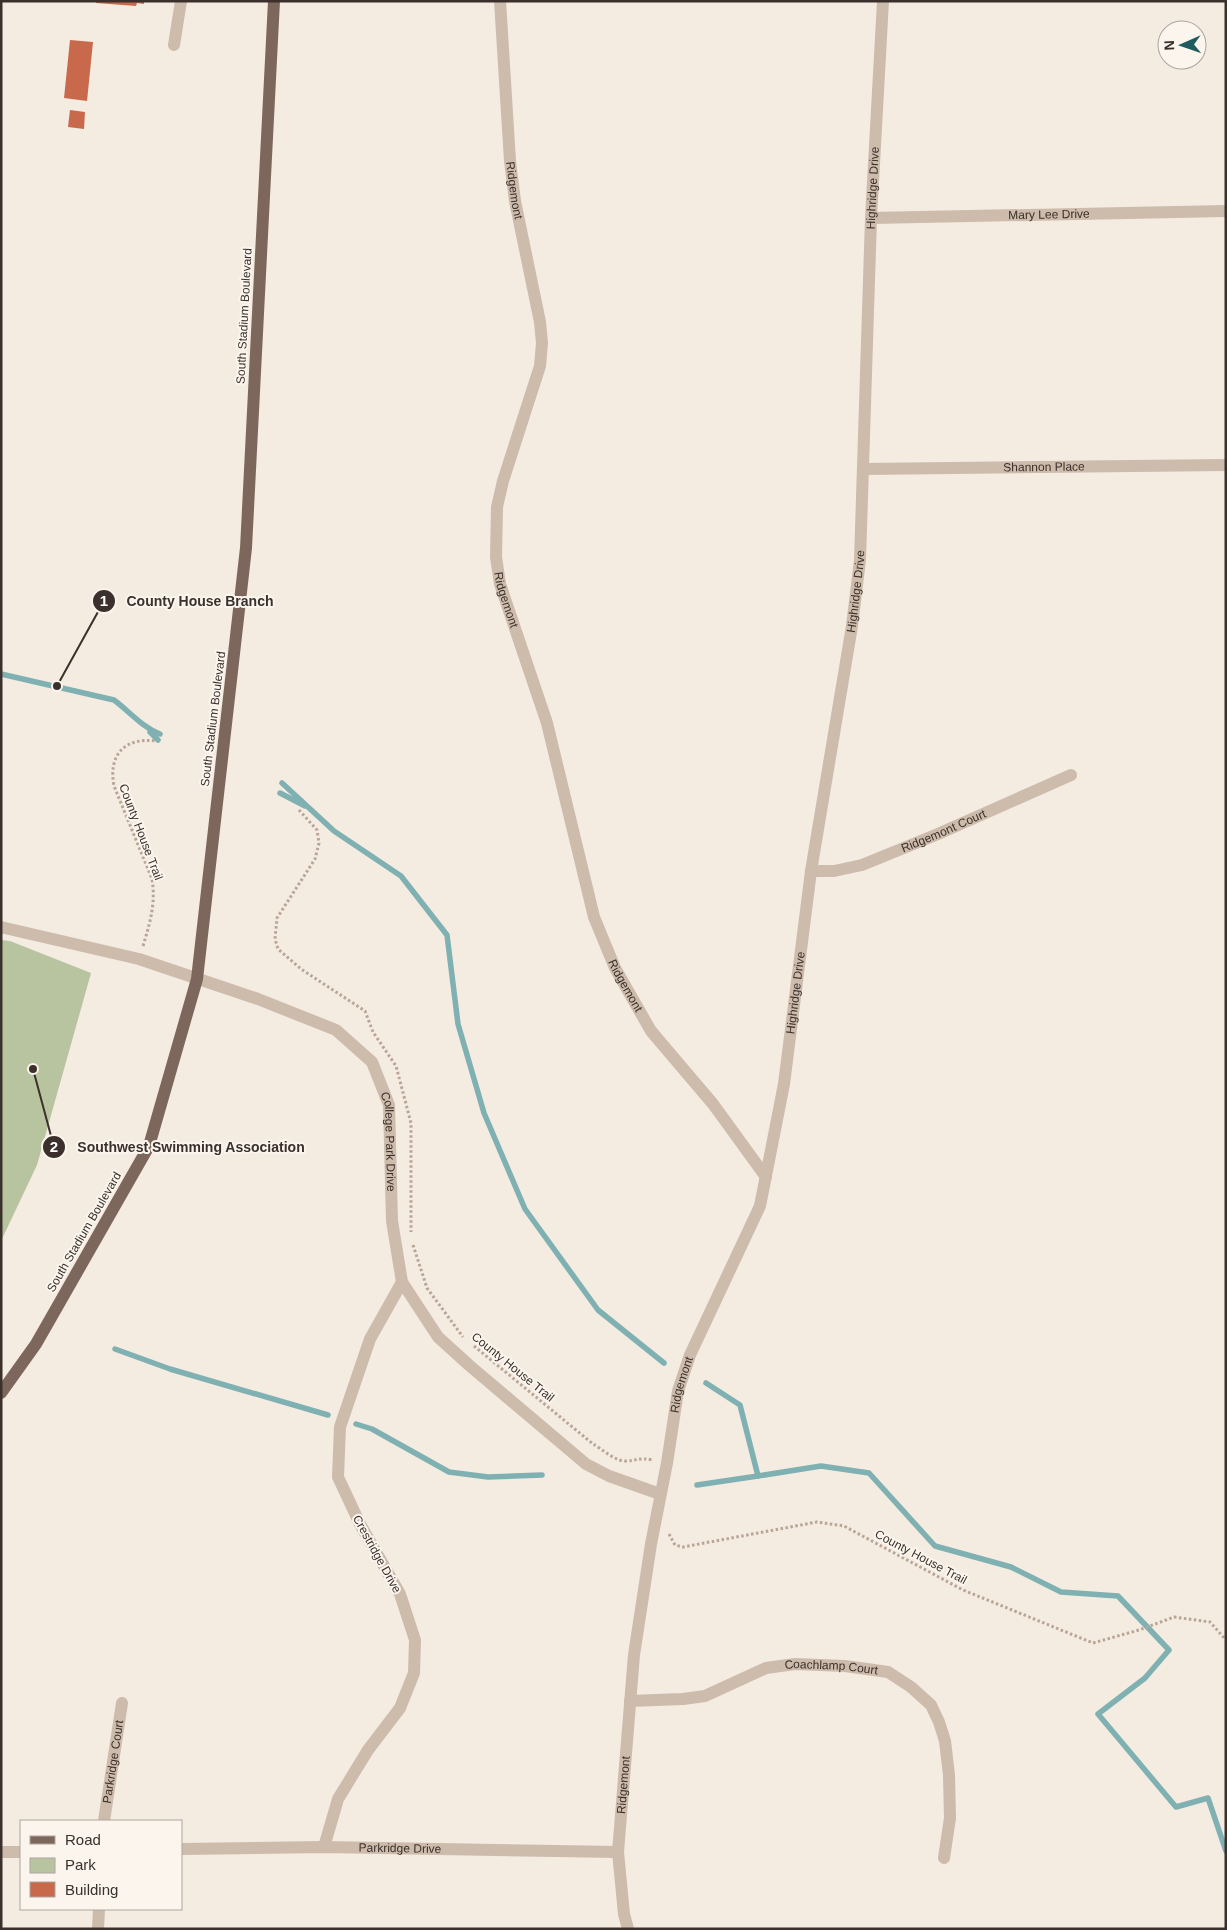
<svg xmlns="http://www.w3.org/2000/svg" width="1227" height="1930" font-family="Helvetica,sans-serif">
  <rect width="100%" height="100%" fill="#f4ebe1"/>
  <polygon fill="#b8c4a0" points="1,940 10,941 91,973 37,1165 1,1241"/>
  <g fill="none" stroke-linecap="round" stroke-linejoin="round">
    <g stroke="#7fb0b2" stroke-width="5.5">
      <path d="M1,674L114,700C130,712 142,727 160,734"/>
      <polyline points="150,732 158,740"/>
      <polyline points="282,783 334,831 401,876 447,935 458,1024 484,1113 525,1209 598,1310 664,1363"/>
      <polyline points="280,793 305,806"/>
      <polyline points="115,1349 170,1369 328,1415"/>
      <polyline points="706,1383 740,1405 758,1476 821,1466 869,1473 935,1546 1011,1567 1061,1592 1118,1596 1169,1650 1145,1678 1098,1714 1176,1807 1208,1798 1226,1851"/>
      <polyline points="356,1424 372,1429 449,1472 488,1477 542,1475"/>
      <polyline points="697,1485 758,1476"/>
    </g>
  </g>
  <g fill="#c8694b">
    <polygon points="96,1 144,1 144,4 137,3 136,6 96,3"/>
    <polygon points="70,40 93,42 87,101 64,98"/>
    <polygon points="70,110 85,112 84,129 68,127"/>
  </g>
  <g fill="none" stroke-linecap="round" stroke-linejoin="round">
    <g stroke="#b9a596" stroke-width="3" stroke-dasharray="2.5 2.5" stroke-linecap="butt">
      <polyline points="299,810 317,830 319,843 315,859 277,918 275,939 278,949 301,969 365,1011 373,1032 396,1066 411,1123 411,1232"/>
      <path d="M143,946C150,923 156,903 152,879L114,786C108,754 125,737 157,741"/>
      <polyline points="413,1245 427,1288 463,1337"/>
      <path d="M474,1346L593,1444C602,1449 615,1461 625,1461C636,1461 640,1457 652,1460"/>
      <polyline points="669,1534 675,1545 683,1547 817,1522 844,1526 963,1590 1093,1643 1139,1630 1174,1617 1210,1622 1226,1640"/>
    </g>
    <g stroke="#cdbbac" stroke-width="12">
      <path id="s1" d="M500,1L510,161L515,201L540,322L542,343L540,366L503,481L497,507L496,557L500,584L547,723L594,917L615,968L651,1031L713,1104L766,1177"/>
      <polyline points="174,45 181,1"/>
      <path id="s2" d="M871,218L1226,211"/>
      <path id="s3" d="M863,469L1226,465"/>
      <path id="s4" d="M811,871H834L862,865L938,834L1071,775"/>
      <path id="s5" d="M1,927L139,959L258,999L336,1030L372,1062L389,1105L392,1221L402,1282L438,1337L470,1366L586,1464L609,1476L660,1494"/>
      <path id="s6" d="M630,1701L683,1699L705,1696L766,1668L795,1664L845,1666L888,1672L911,1687L931,1705L939,1722L945,1741L949,1775L950,1818L944,1858"/>
      <path id="s7" d="M104,1821L122,1703"/>
      <polyline points="324,1847 338,1799 368,1750 400,1708 414,1673 415,1640 400,1594 360,1524 338,1477 340,1427 370,1339 402,1282"/>
      <path id="s8" d="M181,1849L324,1847L618,1852"/>
      <polyline points="1,1852 21,1852"/>
      <polyline points="98,1929 99,1909"/>
      <path id="s9" d="M628,1929L624,1914L618,1852L634,1655L651,1544L667,1463L678,1391L690,1355L760,1206L784,1084L811,871L852,626L860,560L871,218L883,1"/>
    </g>
    <polyline stroke="#7d675c" stroke-width="12" points="1,1393 36,1344 149,1146 197,979 246,548 274,1"/>
  </g>
  <g text-anchor="middle" dominant-baseline="central" stroke-width="4" stroke-linejoin="round" paint-order="stroke">
    <g font-size="12" fill="#3b302b" stroke="#fbf5ee">
      <text stroke="none"><textPath href="#s9" startOffset="1772">Highridge Drive</textPath></text>
      <text stroke="none"><textPath href="#s1" startOffset="190">Ridgemont</textPath></text>
      <text stroke="none"><textPath href="#s2" startOffset="178">Mary Lee Drive</textPath></text>
      <text transform="translate(244 316) rotate(-87)">South Stadium Boulevard</text>
      <text stroke="none"><textPath href="#s3" startOffset="181">Shannon Place</textPath></text>
      <text stroke="none"><textPath href="#s9" startOffset="1368">Highridge Drive</textPath></text>
      <text stroke="none"><textPath href="#s1" startOffset="610">Ridgemont</textPath></text>
      <text transform="translate(213 719) rotate(-83)">South Stadium Boulevard</text>
      <text stroke="none"><textPath href="#s4" startOffset="140">Ridgemont Court</textPath></text>
      <text transform="translate(141 832) rotate(69)">County House Trail</text>
      <text stroke="none"><textPath href="#s1" startOffset="1015">Ridgemont</textPath></text>
      <text stroke="none"><textPath href="#s9" startOffset="962">Highridge Drive</textPath></text>
      <text stroke="none"><textPath href="#s5" startOffset="482">College Park Drive</textPath></text>
      <text transform="translate(84 1232) rotate(-60)">South Stadium Boulevard</text>
      <text transform="translate(513 1367) rotate(39)">County House Trail</text>
      <text stroke="none"><textPath href="#s9" startOffset="550">Ridgemont</textPath></text>
      <text transform="translate(377 1554) rotate(61)">Crestridge Drive</text>
      <text transform="translate(921 1557) rotate(28)">County House Trail</text>
      <text stroke="none"><textPath href="#s6" startOffset="208">Coachlamp Court</textPath></text>
      <text stroke="none"><textPath href="#s7" startOffset="60">Parkridge Court</textPath></text>
      <text stroke="none"><textPath href="#s9" startOffset="145">Ridgemont</textPath></text>
      <text stroke="none"><textPath href="#s8" startOffset="219">Parkridge Drive</textPath></text>
    </g>
  </g>
  <path fill="none" stroke="#3b302b" stroke-width="2" d="M57 686L104 601M33 1069L54 1147"/>
  <g fill="#3b302b" stroke="#fbf5ee" stroke-width="2">
    <circle cx="57" cy="686" r="5"/>
    <circle cx="33" cy="1069" r="5"/>
    <circle cx="104" cy="601" r="12"/>
    <circle cx="54" cy="1147" r="12"/>
  </g>
  <g font-size="15" text-anchor="middle" font-weight="bold" fill="#fff">
    <text x="104" y="606">1</text>
    <text x="54" y="1152">2</text>
  </g>
  <g font-size="14" text-anchor="middle" font-weight="bold" fill="#3b302b" stroke="#fbf5ee" stroke-width="4" stroke-linejoin="round" paint-order="stroke">
    <text x="200" y="606">County House Branch</text>
    <text x="191" y="1152">Southwest Swimming Association</text>
  </g>
  <rect width="1227" height="1930" fill="none" stroke="#3b302b" stroke-width="5"/>
  <rect x="20" y="1820" width="162" height="90" fill="#fbf5ee" stroke="#aea6a0"/>
  <rect x="30" y="1836" width="25" height="8" fill="#7d675c" stroke="#aea6a0"/>
  <text x="65" y="1845" font-size="15" fill="#3b302b">Road</text>
  <rect x="30" y="1858" width="25" height="15" fill="#b8c4a0" stroke="#aea6a0"/>
  <text x="65" y="1870" font-size="15" fill="#3b302b">Park</text>
  <rect x="30" y="1882" width="25" height="15" fill="#c8694b" stroke="#aea6a0"/>
  <text x="65" y="1895" font-size="15" fill="#3b302b">Building</text>
  <g transform="translate(1182 45) rotate(268)"><circle r="24" fill="#fbf5ee" stroke="#aea6a0"/>
  <path d="M0-4L9 19L0 12L-9 19Z" fill="#1f5a5e"/>
  <text y="-8" font-size="14" font-weight="bold" text-anchor="middle" fill="#3b302b">N</text>
  </g>
</svg>
